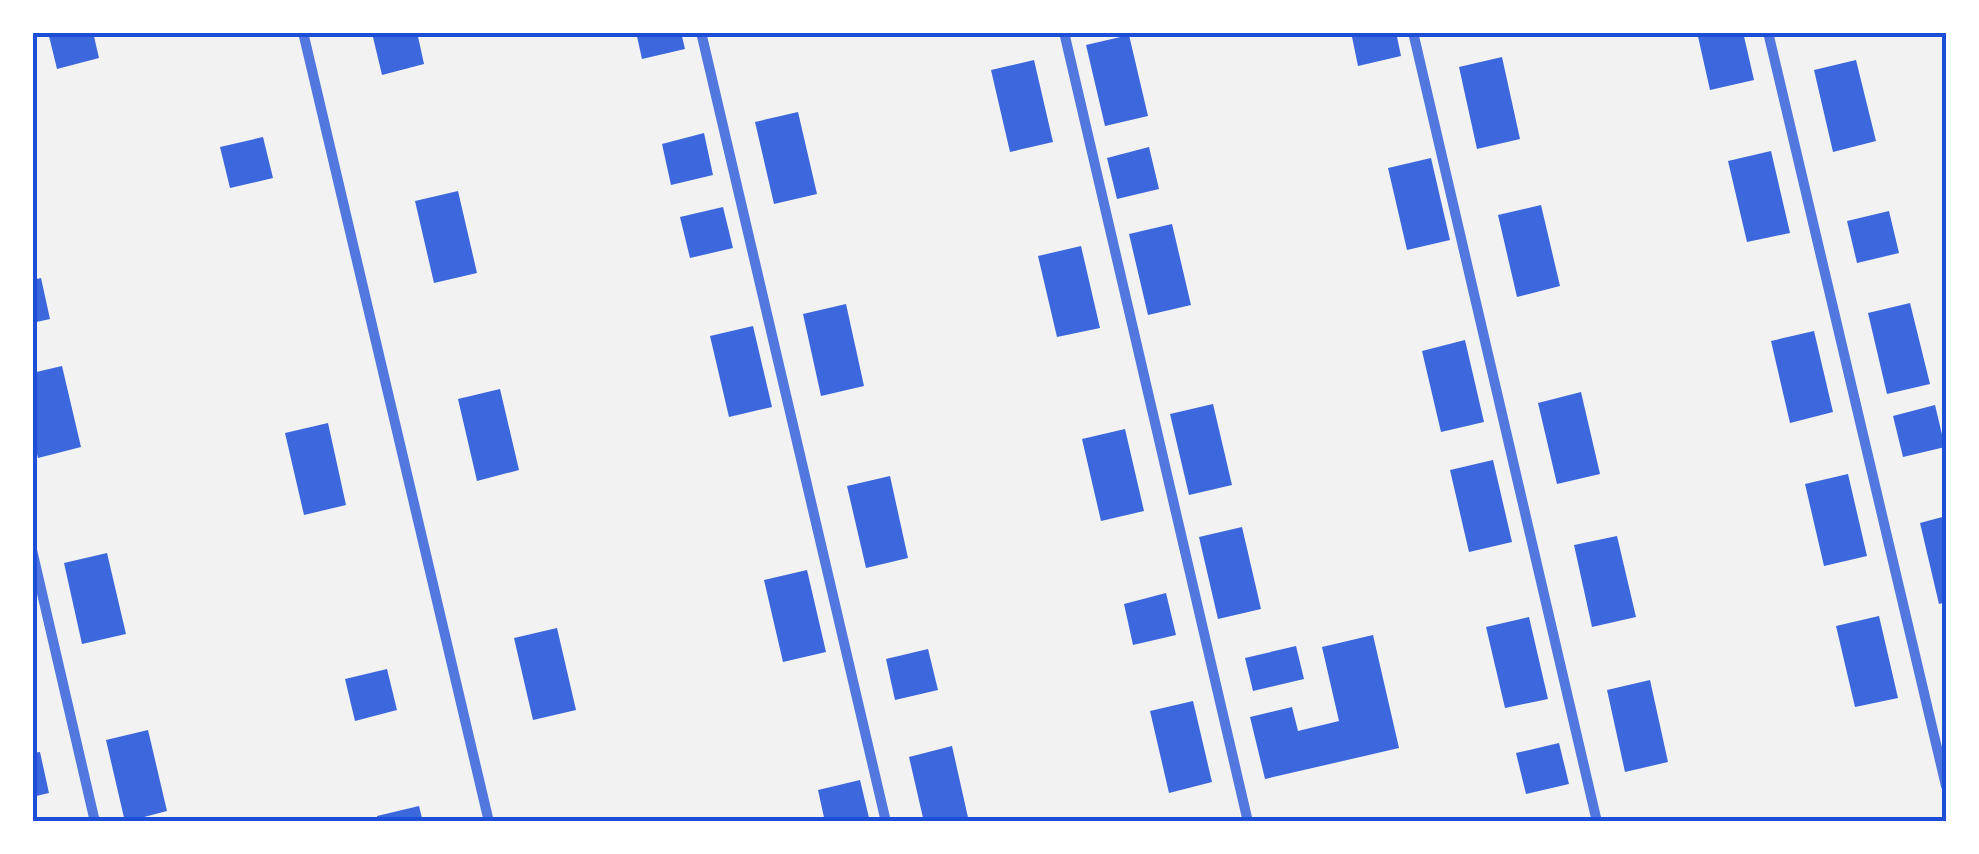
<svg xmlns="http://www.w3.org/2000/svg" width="1979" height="854" font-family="'Sofia Sans Condensed',sans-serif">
  <rect width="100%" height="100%" fill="#f2f2f2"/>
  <g fill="#3d67dc">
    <polygon points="48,32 93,32 99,58 57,69"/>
    <polygon points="417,32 424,64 382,75 372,33"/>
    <polygon points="636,32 681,32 685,49 642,59"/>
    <polygon points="1351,32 1396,32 1401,56 1358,66"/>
    <polygon points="1697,32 1743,32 1754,80 1710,90"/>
    <polygon points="1129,35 1148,116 1105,126 1086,45"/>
    <polygon points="1502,57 1520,139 1477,149 1459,67"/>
    <polygon points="1034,60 1053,142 1010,152 991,70"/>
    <polygon points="1856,60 1876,141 1833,152 1814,70"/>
    <polygon points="798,112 817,194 774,204 755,122"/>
    <polygon points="704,133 713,175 671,185 662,144"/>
    <polygon points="263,137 273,178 230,188 220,147"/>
    <polygon points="1149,147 1159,189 1117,199 1107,158"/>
    <polygon points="1771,151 1790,233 1747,242 1728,161"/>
    <polygon points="1431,158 1450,240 1407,250 1388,168"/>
    <polygon points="458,191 477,273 434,283 415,201"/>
    <polygon points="1541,205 1560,286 1517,297 1498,215"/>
    <polygon points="723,207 733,248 690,258 680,217"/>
    <polygon points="1889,211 1899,253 1857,263 1847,221"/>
    <polygon points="1172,224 1191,305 1148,315 1129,234"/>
    <polygon points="1081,246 1100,328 1057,337 1038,256"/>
    <polygon points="41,278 50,319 32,323 32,280"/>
    <polygon points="1910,303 1930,384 1887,394 1868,313"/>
    <polygon points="846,304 864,386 821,396 803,314"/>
    <polygon points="753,326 772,407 729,417 710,336"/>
    <polygon points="1814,331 1833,412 1790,423 1771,341"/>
    <polygon points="1465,340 1484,422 1441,432 1422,351"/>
    <polygon points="62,366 81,447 38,458 32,433 32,373"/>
    <polygon points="500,389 519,470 477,481 458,399"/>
    <polygon points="1581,392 1600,474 1557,484 1538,403"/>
    <polygon points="1213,404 1232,485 1189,495 1170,414"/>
    <polygon points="1935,405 1945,447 1903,457 1893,416"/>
    <polygon points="328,423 346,505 304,515 285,433"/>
    <polygon points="1125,429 1144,511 1101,521 1082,439"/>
    <polygon points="1493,460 1512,542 1469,552 1450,470"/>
    <polygon points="1848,474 1867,556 1824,566 1805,484"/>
    <polygon points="890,476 908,558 866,568 847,486"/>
    <polygon points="1946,516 1946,602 1939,604 1920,523"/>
    <polygon points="1242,527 1261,609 1218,619 1199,537"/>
    <polygon points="1617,536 1636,617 1592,627 1574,545"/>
    <polygon points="107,553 126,634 82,644 64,563"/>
    <polygon points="807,570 826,652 783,662 764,580"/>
    <polygon points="1166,593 1176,635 1133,645 1124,604"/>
    <polygon points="1879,616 1898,698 1855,707 1836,626"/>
    <polygon points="1529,617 1548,699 1505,708 1486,627"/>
    <polygon points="557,628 576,710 533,720 514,638"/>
    <polygon points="1373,635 1399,748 1265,779 1250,717 1292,707 1298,731 1339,721 1322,647"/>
    <polygon points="1296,646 1304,679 1253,691 1245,658"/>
    <polygon points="928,649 938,690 895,700 886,659"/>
    <polygon points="387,669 397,710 355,721 345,679"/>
    <polygon points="1650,680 1668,762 1625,772 1607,690"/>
    <polygon points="1193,701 1212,782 1169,793 1150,711"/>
    <polygon points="148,730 167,811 125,822 106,740"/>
    <polygon points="1559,743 1569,784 1526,794 1516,753"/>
    <polygon points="952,746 969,822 924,822 909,757"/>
    <polygon points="40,752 49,793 32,797 32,753"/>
    <polygon points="860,780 870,822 825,822 818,790"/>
    <polygon points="419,806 423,822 378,822 377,816"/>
  </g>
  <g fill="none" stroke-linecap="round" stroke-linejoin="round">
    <g stroke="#5277de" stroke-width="10">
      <polyline points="303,32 489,822"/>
      <polyline points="701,32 886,822"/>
      <polyline points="1064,32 1248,822"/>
      <polyline points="1413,32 1597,822"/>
      <polyline points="1768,32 1946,786"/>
      <polyline points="32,550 95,822"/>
    </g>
  </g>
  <rect width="1979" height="854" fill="none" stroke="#ffffff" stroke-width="70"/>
  <rect x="35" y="35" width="1909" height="784" fill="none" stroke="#1d4ed8" stroke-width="4"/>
</svg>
